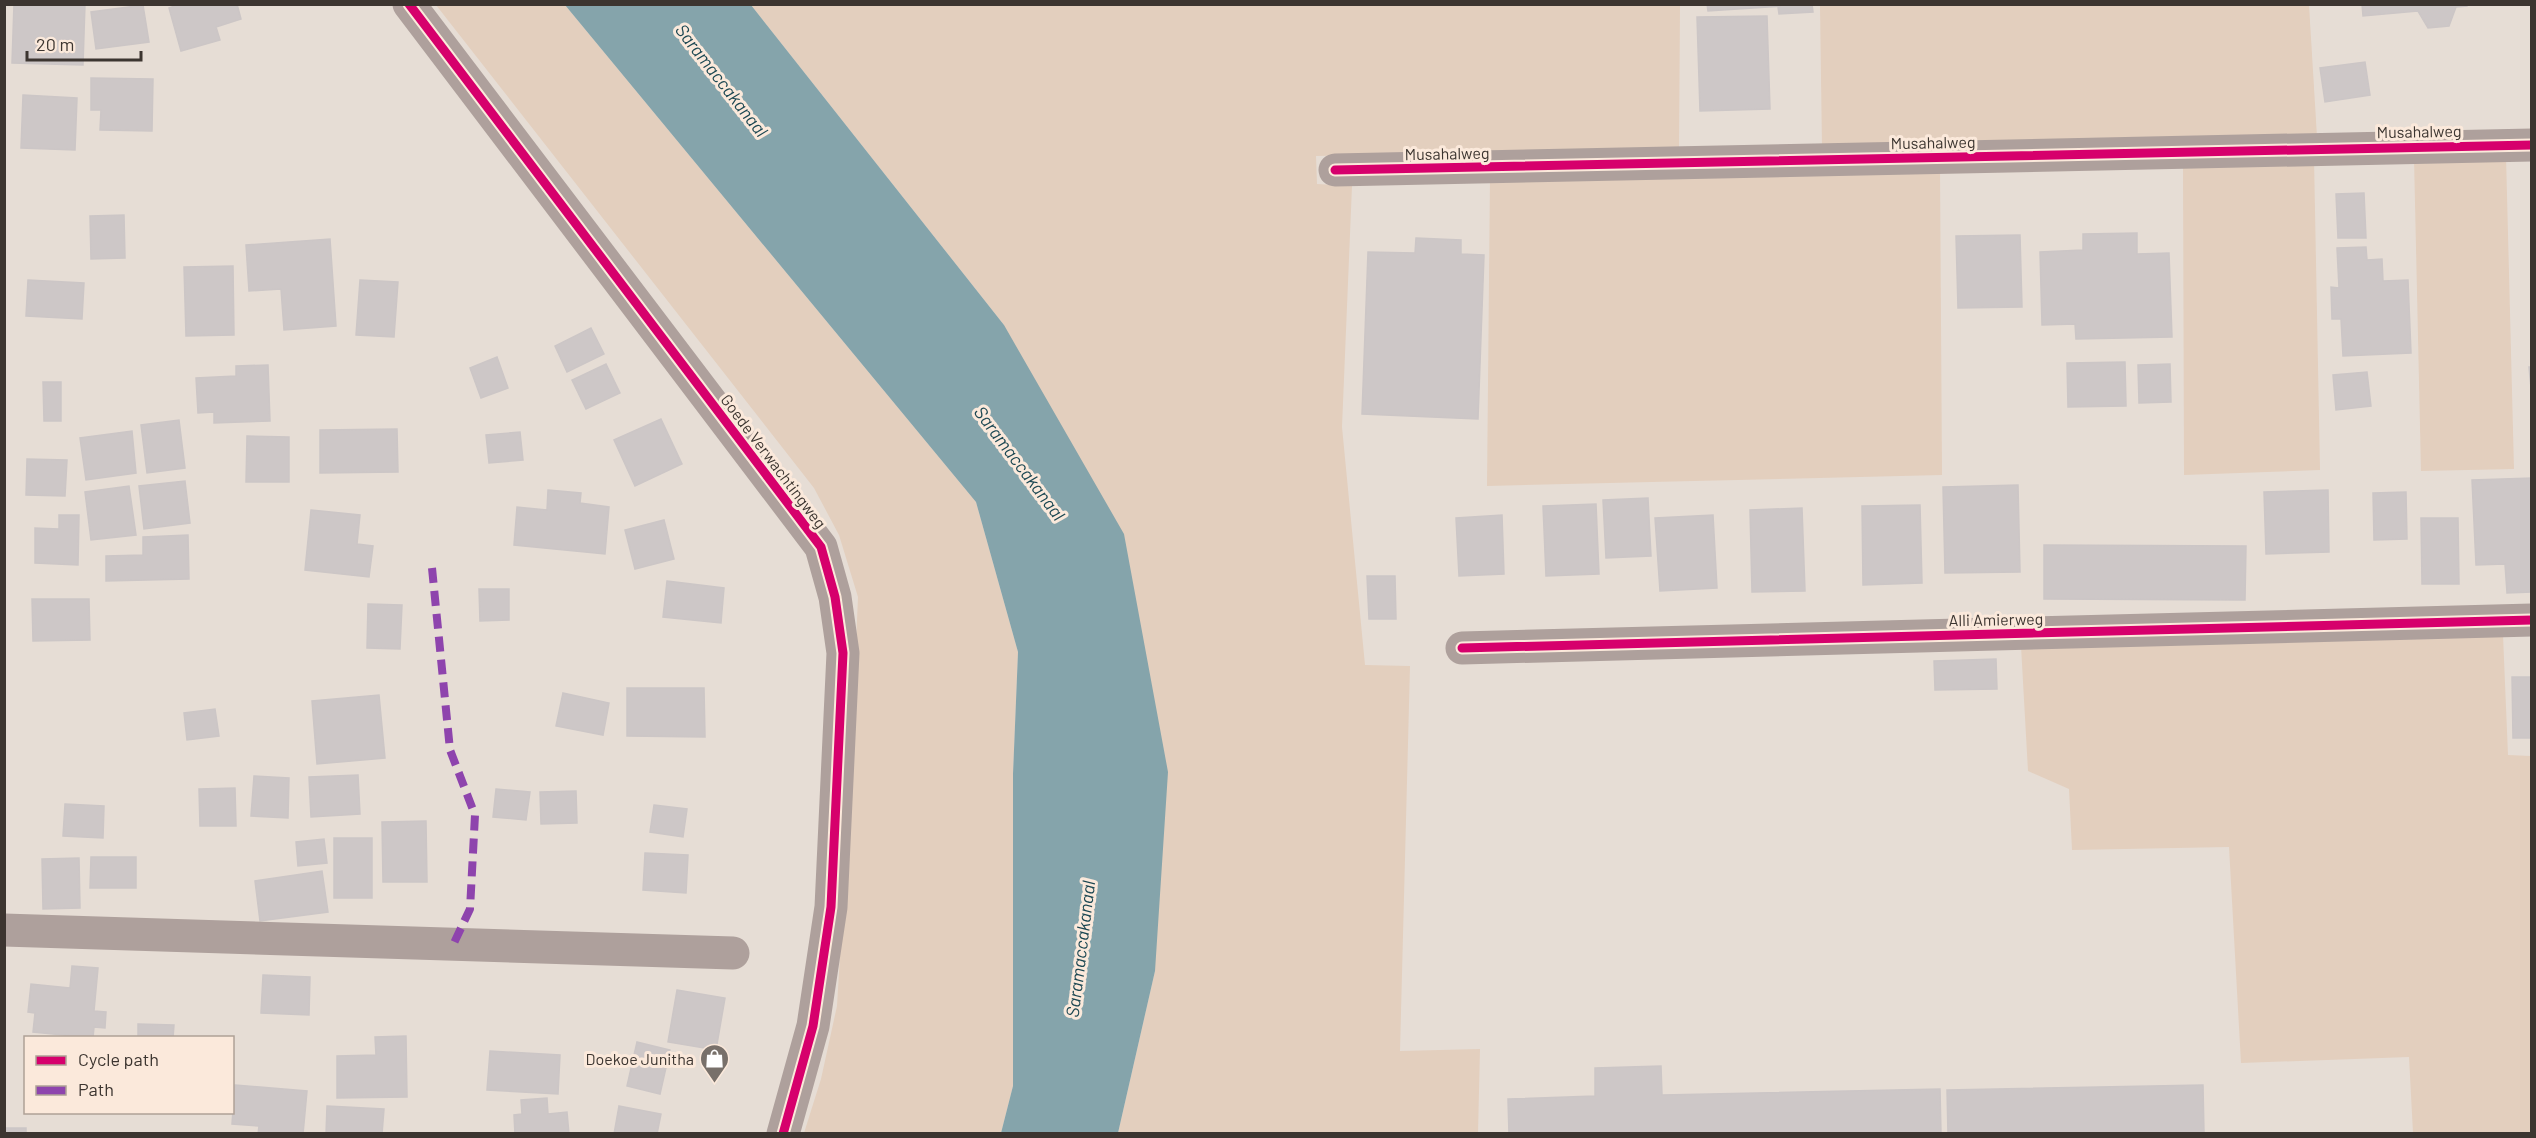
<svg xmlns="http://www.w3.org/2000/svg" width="2536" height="1138" font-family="Barlow,sans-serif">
  <rect width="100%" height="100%" fill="#e6ddd5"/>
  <g fill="#e3cfbe">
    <polygon points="436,5 565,5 976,502 1018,652 1013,774 1013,1086 1001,1133 804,1133 821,1079 837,1006 850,787 858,597 839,535 814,488"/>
    <polygon points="751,5 1680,5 1679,148 1316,156 1317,184 1352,186 1342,427 1365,665 1410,666 1400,1051 1480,1049 1478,1133 1118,1133 1155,971 1004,325"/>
    <polygon points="1820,5 2309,5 2317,137 1822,148"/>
    <polygon points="2506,156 2514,469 2421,471 2414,158"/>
    <polygon points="2314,158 2320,470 2184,475 2183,160"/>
    <polygon points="1940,167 1942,475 1487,486 1490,177"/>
    <polygon points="2503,635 2508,755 2531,756 2531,1133 2413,1133 2409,1057 2241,1063 2229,847 2072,850 2069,789 2028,771 2021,646"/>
  </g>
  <polygon fill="#85a4ab" points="565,5 751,5 1004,325 1124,534 1168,772 1155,971 1118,1133 1001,1133 1013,1086 1013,774 1018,652 976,502"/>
  <g fill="#cdc7c7" stroke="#ccc6c6" stroke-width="1.5">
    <polygon points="14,4 85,4 83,65 12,63"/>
    <polygon points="180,4 237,4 241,19 216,27 220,40 181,51 169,8"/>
    <polygon points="1707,4 1785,4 1785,6 1708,11"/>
    <polygon points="1785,4 1812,4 1813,12 1779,14 1778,7"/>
    <polygon points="2362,4 2467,4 2467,6 2456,7 2449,26 2428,28 2418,11 2363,16"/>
    <polygon points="143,5 149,42 96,49 91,12"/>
    <polygon points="1767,16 1770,109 1700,111 1697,17"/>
    <polygon points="2365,62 2370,95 2325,102 2320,68"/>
    <polygon points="91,78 153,79 152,131 100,130 101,110 91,110"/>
    <polygon points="23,95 77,98 75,150 21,148"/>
    <polygon points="2364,193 2366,238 2338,238 2336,194"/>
    <polygon points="124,215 125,258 91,259 90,216"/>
    <polygon points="2137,233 2137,254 2169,253 2172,337 2076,339 2075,324 2042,325 2040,252 2083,250 2083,234"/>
    <polygon points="2020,235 2022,307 1958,308 1956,236"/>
    <polygon points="1416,238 1461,240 1461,254 1484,255 1478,419 1362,414 1368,252 1415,253"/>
    <polygon points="330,239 336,326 284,330 281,289 249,291 246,245"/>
    <polygon points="2366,247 2367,260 2382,259 2383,281 2408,280 2411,353 2343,356 2341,319 2332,319 2331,287 2339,288 2337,248"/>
    <polygon points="233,266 234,335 186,336 184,267"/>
    <polygon points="28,280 84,283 82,319 26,316"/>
    <polygon points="360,280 398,282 394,337 356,335"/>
    <polygon points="591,328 604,354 567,372 555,346"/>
    <polygon points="497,357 508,388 481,398 470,368"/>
    <polygon points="2125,362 2126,406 2068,407 2067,363"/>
    <polygon points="606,364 620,393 586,409 572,380"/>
    <polygon points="2170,364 2171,402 2139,403 2138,365"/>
    <polygon points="268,365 270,421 214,423 214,412 198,413 196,378 236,376 236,366"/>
    <polygon points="2529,367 2532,367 2532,398"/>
    <polygon points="2367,372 2371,406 2336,410 2333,375"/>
    <polygon points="43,382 61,382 61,421 44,421"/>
    <polygon points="661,419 682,464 635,486 614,440"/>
    <polygon points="179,420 185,468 147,473 141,425"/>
    <polygon points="397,429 398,472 320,473 320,430"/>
    <polygon points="132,431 136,473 86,480 80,438"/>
    <polygon points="520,432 523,460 489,463 486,435"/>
    <polygon points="247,436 289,437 289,482 246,482"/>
    <polygon points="27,459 67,460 65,496 26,495"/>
    <polygon points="2532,478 2532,592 2507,593 2505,564 2476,565 2472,480"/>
    <polygon points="185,481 190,523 144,529 139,486"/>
    <polygon points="2018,485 2020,572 1945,573 1943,487"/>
    <polygon points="129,486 136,535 91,540 85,492"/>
    <polygon points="548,490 581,493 580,503 609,507 605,554 514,545 517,507 547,510"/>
    <polygon points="2328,490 2329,552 2266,554 2264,492"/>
    <polygon points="2406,492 2407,539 2374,540 2373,493"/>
    <polygon points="1648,498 1651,556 1606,558 1603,500"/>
    <polygon points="1596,504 1599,574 1546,576 1543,506"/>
    <polygon points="1920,505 1922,583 1863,585 1862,506"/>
    <polygon points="1802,508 1805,591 1752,592 1750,510"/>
    <polygon points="311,510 360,515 357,544 373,546 369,577 305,570"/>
    <polygon points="59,515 79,515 78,565 35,563 35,528 59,529"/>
    <polygon points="1502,515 1504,574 1459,576 1456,518"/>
    <polygon points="1713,515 1717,588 1660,591 1655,518"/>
    <polygon points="2421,518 2458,518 2459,584 2422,584"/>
    <polygon points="664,520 674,559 635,569 625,530"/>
    <polygon points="188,535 189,579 106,581 106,556 143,555 143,537"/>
    <polygon points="2044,545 2246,546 2245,600 2044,599"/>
    <polygon points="1367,576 1395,576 1396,619 1369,619"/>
    <polygon points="667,581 724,588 721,623 663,617"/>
    <polygon points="479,589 509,589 509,620 480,621"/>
    <polygon points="32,599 89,599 90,640 33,641"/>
    <polygon points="368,604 402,605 400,649 367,648"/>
    <polygon points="1996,659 1997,689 1935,690 1934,661"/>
    <polygon points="2512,677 2532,677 2532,738 2513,738"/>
    <polygon points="627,688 704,688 705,737 627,736"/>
    <polygon points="563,693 609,703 603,735 556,726"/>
    <polygon points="379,695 385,758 317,764 312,701"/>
    <polygon points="215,709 219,736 187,740 184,713"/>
    <polygon points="358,775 360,814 311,817 309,777"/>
    <polygon points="254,776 289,778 288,818 251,816"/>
    <polygon points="235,788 236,826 200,826 199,789"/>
    <polygon points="496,789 530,792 526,820 493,817"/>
    <polygon points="576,791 577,823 541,824 540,792"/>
    <polygon points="65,804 104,806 103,838 63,836"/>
    <polygon points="654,805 687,809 683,837 650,832"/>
    <polygon points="426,821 427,882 383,882 382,822"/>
    <rect x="334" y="838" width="38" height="60"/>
    <polygon points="324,839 327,863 298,866 296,842"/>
    <polygon points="645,853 688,855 686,893 643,890"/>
    <polygon points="91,857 136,857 136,888 90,888"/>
    <polygon points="79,858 80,908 43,909 42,859"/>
    <polygon points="322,871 328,912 260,921 255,881"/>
    <polygon points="72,966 98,968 94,1011 106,1012 105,1028 94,1027 93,1038 33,1032 35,1013 28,1012 31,984 70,988"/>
    <polygon points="263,975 310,977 309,1015 261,1013"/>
    <polygon points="677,990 725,998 716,1050 668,1042"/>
    <polygon points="138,1024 174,1025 173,1038 138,1038"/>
    <polygon points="406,1036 407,1097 337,1098 337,1056 376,1055 375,1037"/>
    <polygon points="637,1042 670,1050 660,1094 627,1086"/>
    <polygon points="490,1051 560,1055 558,1094 487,1090"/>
    <polygon points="1661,1066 1662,1095 1940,1089 1941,1134 1509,1134 1508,1099 1595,1096 1595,1068"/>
    <polygon points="235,1085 307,1091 303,1134 258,1134 259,1126 232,1124"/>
    <polygon points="2203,1085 2204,1134 1948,1134 1947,1090"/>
    <polygon points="547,1098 548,1114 567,1112 569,1134 515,1134 514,1115 522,1114 521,1100"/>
    <polygon points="327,1106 384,1109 382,1134 326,1134"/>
    <polygon points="619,1106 661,1114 657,1134 614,1134"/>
    <rect x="4" y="1128" width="22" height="6"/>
  </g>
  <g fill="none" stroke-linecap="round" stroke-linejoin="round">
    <g stroke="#aea09c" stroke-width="33">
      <polyline points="409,4 821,547 835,597 843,653 831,907 813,1026 783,1134"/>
      <polyline points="1335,170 2532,145"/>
      <polyline points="1462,648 2532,620"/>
      <polyline points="4,930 733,953"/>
    </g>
    <polyline stroke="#8e44ad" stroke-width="8" stroke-dasharray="15 8" stroke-linecap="butt" points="432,568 450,750 475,815 470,909 454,943"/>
    <defs>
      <g id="cycleway">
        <polyline points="409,4 821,547 835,597 843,653 831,907 813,1026 783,1134"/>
        <polyline points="1335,170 2532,145"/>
        <polyline points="1462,648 2532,620"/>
      </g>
    </defs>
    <use href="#cycleway" stroke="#fbe9db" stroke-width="13"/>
    <use href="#cycleway" stroke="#d6006c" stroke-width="9"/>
  </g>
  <defs>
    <symbol id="shop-pin" viewBox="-11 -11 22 30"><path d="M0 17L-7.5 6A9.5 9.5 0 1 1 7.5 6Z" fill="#78706a" stroke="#fbe9db"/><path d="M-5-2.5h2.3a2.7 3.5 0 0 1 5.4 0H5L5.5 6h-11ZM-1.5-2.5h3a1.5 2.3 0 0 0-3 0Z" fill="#fff"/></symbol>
  </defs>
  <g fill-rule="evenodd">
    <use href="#shop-pin" x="698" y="1042" width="33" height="45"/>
  </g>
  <g text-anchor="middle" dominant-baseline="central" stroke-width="6" stroke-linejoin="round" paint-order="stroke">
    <g font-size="16" fill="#3c3530" stroke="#fbe9db">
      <text transform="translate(2419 131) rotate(-1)">Musahalweg</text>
      <text transform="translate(1933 142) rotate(-1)">Musahalweg</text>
      <text transform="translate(1447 153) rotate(-1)">Musahalweg</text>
      <text transform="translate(774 461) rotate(53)">Goede Verwachtingweg</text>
      <text transform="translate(1996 619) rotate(-1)">Alli Amierweg</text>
    </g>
    <g font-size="16" fill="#3c3530" stroke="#fbe9db" text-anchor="end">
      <text x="694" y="1058">Doekoe Junitha</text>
    </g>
    <g font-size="18" font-style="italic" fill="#1b4752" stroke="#fbe9db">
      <text transform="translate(722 80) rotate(52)">Saramaccakanaal</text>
      <text transform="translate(1020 463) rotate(53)">Saramaccakanaal</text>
      <text transform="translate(1080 949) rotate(-83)">Saramaccakanaal</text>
    </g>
  </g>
  <rect width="2536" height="1138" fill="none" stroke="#3c3530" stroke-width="12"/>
  <rect x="24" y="1036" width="210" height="78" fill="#fbe9db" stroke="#afa197" stroke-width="1.5"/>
  <rect x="36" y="1056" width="30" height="9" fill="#d6006c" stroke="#afa197" stroke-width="1.5"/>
  <text x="78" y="1066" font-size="18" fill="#3c3530">Cycle path</text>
  <rect x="36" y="1086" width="30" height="9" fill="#8e44ad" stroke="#afa197" stroke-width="1.5"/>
  <text x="78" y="1096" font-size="18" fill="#3c3530">Path</text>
  <path d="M27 51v9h114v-9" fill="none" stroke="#3c3530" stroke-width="3"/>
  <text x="36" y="51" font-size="18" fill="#3c3530" stroke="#fbe9db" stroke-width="4.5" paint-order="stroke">20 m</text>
</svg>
